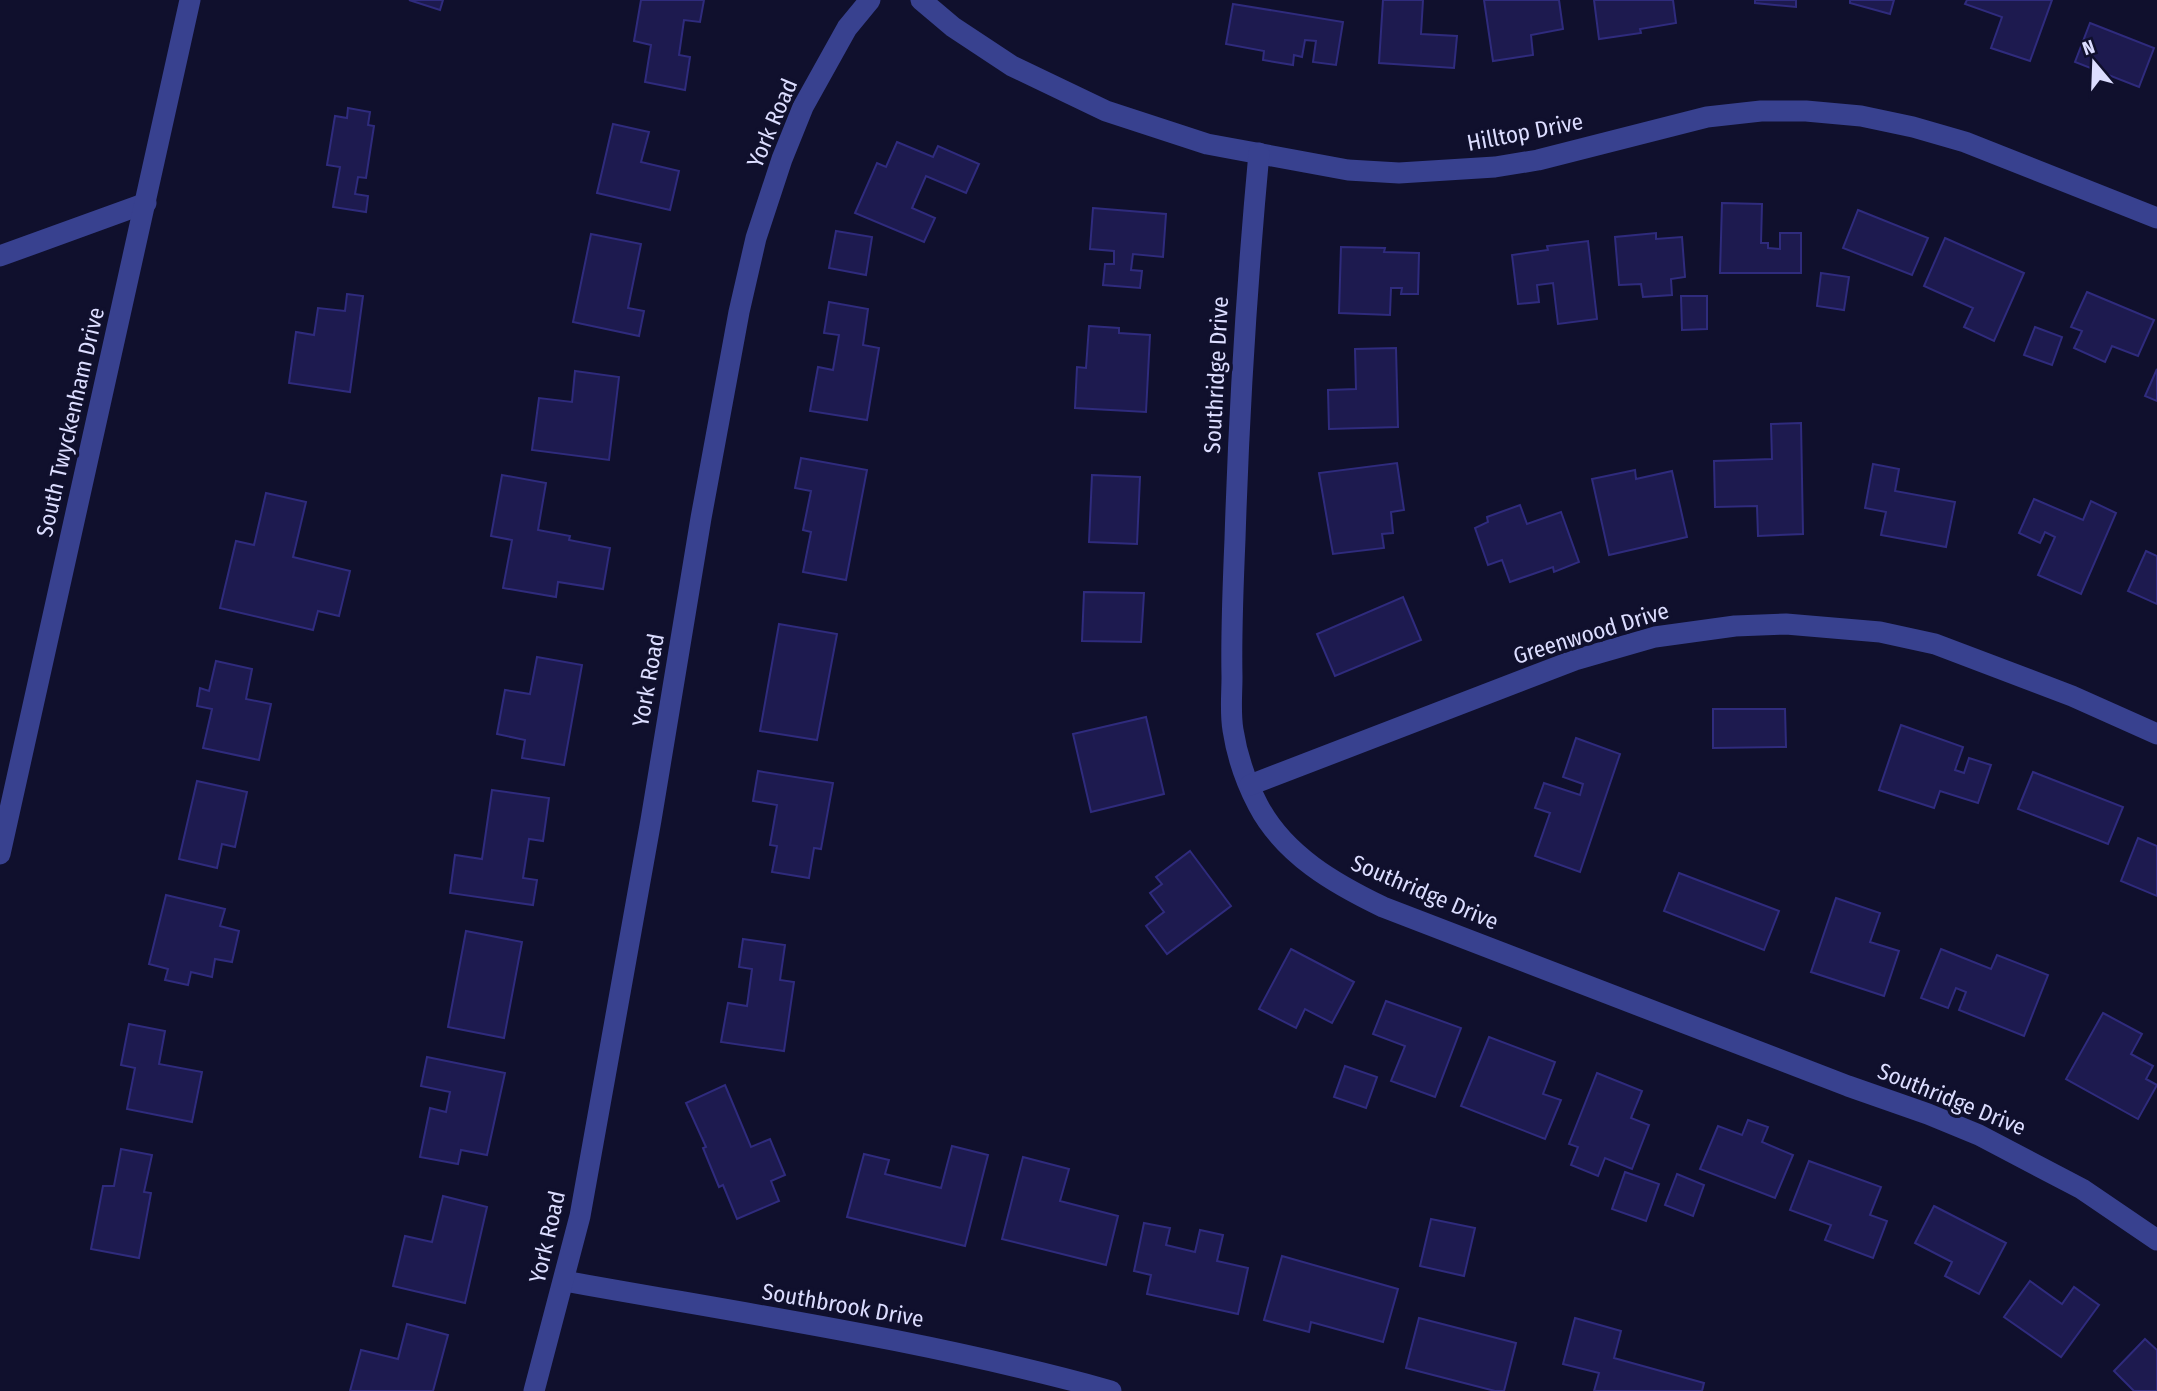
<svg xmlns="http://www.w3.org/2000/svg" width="2157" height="1391" font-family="'Fira Sans Condensed',sans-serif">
  <rect width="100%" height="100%" fill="#10102d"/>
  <g fill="#1d1a4f" stroke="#2f2b7d" stroke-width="2">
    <polygon points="409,0 443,0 440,10"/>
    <polygon points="641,0 704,0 700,22 684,20 679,55 690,57 685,90 645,82 651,45 634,41"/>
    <polygon points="1383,0 1423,0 1421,34 1457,36 1454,68 1379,63"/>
    <polygon points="1484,0 1559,0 1563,29 1531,35 1533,55 1493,61"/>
    <polygon points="1594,0 1673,0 1676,23 1640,29 1641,33 1599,39"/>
    <polygon points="1755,0 1796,0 1796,7 1755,3"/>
    <polygon points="1850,0 1894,0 1890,14 1850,3"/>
    <polygon points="1967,0 2052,0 2030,61 1991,48 2002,17 1965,4"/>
    <polygon points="1233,4 1343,22 1336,65 1313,62 1316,41 1305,40 1302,57 1294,55 1293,65 1263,60 1264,51 1226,44"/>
    <polygon points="2090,23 2154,48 2139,87 2075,62"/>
    <polygon points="348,108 370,112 368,125 374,126 366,178 358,177 355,194 368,196 366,212 333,207 340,167 327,165 335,116 347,118"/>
    <polygon points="613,124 649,132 641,162 679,171 670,210 597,193"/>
    <polygon points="897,142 933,157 938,146 979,164 966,193 926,176 912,208 935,218 924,242 855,213 877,163 886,167"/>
    <polygon points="1722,203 1762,204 1761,243 1768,243 1768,248 1780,249 1780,233 1801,233 1801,273 1720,273"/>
    <polygon points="1093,208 1166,214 1163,257 1133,254 1131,270 1142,271 1140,288 1103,285 1105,264 1114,264 1114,251 1090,249"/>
    <polygon points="1858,210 1928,238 1912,275 1843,248"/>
    <polygon points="836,231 872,237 866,275 829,268"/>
    <polygon points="1656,233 1656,239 1682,237 1685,277 1671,279 1672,295 1643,297 1641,284 1619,285 1615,237"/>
    <polygon points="591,234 641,244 628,308 644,311 639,336 573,322"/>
    <polygon points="1945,238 2024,273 1994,341 1964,327 1973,308 1924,286"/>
    <polygon points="1588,241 1597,319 1558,324 1553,283 1537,285 1539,302 1518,304 1512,255 1548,250 1547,246"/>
    <polygon points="1341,247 1385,248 1384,252 1419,253 1418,294 1401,294 1402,288 1391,288 1390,315 1339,313"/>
    <polygon points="1821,273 1849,277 1844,310 1817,306"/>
    <polygon points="2087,292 2154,320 2138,356 2112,346 2105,362 2074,348 2082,331 2071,327"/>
    <polygon points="347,294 363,296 350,392 289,383 296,332 314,335 318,308 345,311"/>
    <polygon points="1681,296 1707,296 1707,329 1682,330"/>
    <polygon points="829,302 868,309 863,345 879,348 867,420 810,411 818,367 833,370 839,335 824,333"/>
    <polygon points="1089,326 1119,328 1119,333 1150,335 1146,412 1075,408 1077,367 1086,368"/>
    <polygon points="2035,327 2062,337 2052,365 2024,355"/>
    <polygon points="1396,348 1398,427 1329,429 1328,390 1356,389 1355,349"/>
    <polygon points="2157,369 2157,401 2145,396"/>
    <polygon points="575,371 619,377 609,460 532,450 539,398 572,402"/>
    <polygon points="1801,423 1803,534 1758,536 1757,506 1715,507 1714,461 1772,459 1771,424"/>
    <polygon points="801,458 867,470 846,580 803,572 811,532 803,530 811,491 795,488"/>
    <polygon points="1397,463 1404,510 1391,512 1393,533 1382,534 1384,548 1333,554 1319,473"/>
    <polygon points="1873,464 1899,469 1895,491 1955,502 1946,547 1881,535 1886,512 1865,508"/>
    <polygon points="1635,470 1636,479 1672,471 1687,537 1609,555 1592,479"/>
    <polygon points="502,475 546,483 538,530 570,536 569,540 610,548 603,589 558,582 556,597 503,588 512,540 491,536"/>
    <polygon points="1092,475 1140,477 1137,544 1089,542"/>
    <polygon points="266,493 306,502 293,557 350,571 339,616 318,611 313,630 220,608 236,541 254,545"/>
    <polygon points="2034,499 2083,520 2091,501 2116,513 2081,594 2038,575 2055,537 2045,532 2040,543 2019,533"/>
    <polygon points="1520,505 1527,524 1561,512 1579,562 1554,572 1553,567 1510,582 1502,560 1488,565 1475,528 1488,522 1487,517"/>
    <polygon points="2146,551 2157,556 2157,604 2128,591"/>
    <polygon points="1084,592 1144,593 1141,642 1082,641"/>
    <polygon points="1403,597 1421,640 1335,676 1317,634"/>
    <polygon points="779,624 837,634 817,740 760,731"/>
    <polygon points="537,657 582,665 564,765 522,758 525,740 497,734 505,690 530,694"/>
    <polygon points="216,661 252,669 246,699 271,704 259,760 203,748 212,709 197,706 200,688 209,691"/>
    <polygon points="1713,709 1785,709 1786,747 1713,748"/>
    <polygon points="1146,717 1164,794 1091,812 1073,734"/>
    <polygon points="1901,725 1963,747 1955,770 1964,773 1969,758 1991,765 1978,803 1940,791 1934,808 1879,790"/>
    <polygon points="1576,738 1620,754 1580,872 1535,856 1550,813 1535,808 1544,783 1580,795 1583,784 1563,777"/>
    <polygon points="758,771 833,783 821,849 814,848 809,878 772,872 777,846 770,845 777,805 753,801"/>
    <polygon points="2033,772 2123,807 2108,844 2018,809"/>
    <polygon points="197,781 247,792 235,847 222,844 217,868 179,859"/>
    <polygon points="492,790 549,798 543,841 529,839 523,878 537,880 533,905 450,893 455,855 482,859"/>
    <polygon points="2138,838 2157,846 2157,896 2121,881"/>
    <polygon points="1190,851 1231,906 1167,954 1146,926 1164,912 1150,893 1162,884 1156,877"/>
    <polygon points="1679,873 1779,911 1764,950 1664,911"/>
    <polygon points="166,895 225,909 220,926 239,931 232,962 215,959 212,977 191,972 188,985 165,980 168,969 149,964"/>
    <polygon points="1836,898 1880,913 1870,942 1899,951 1884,996 1811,972"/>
    <polygon points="466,931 522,942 504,1038 448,1027"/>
    <polygon points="743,939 785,945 780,980 794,982 784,1051 721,1042 728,1003 747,1006 752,969 739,967"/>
    <polygon points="1291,949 1354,982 1332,1023 1305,1009 1296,1028 1259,1009"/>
    <polygon points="1941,949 1991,969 1997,955 2048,975 2024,1036 1959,1010 1966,992 1956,988 1948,1008 1921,998"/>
    <polygon points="1386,1001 1461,1028 1435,1097 1391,1081 1405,1046 1373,1034"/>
    <polygon points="2103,1013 2142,1034 2131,1054 2153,1066 2146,1079 2157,1085 2138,1119 2066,1079"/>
    <polygon points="129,1024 165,1031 159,1064 202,1072 192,1122 127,1109 135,1068 121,1065"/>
    <polygon points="1489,1037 1555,1062 1543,1094 1561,1100 1545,1139 1461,1106"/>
    <polygon points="427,1057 505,1073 487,1155 461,1150 458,1164 420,1157 430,1108 446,1112 450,1092 421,1086"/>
    <polygon points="1345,1066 1377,1077 1366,1108 1334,1097"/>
    <polygon points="1597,1073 1642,1091 1631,1118 1649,1125 1632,1169 1605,1158 1598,1176 1571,1165 1578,1147 1569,1144"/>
    <polygon points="725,1085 751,1147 770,1139 785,1175 771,1181 779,1201 737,1219 723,1185 719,1187 703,1148 706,1147 686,1103"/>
    <polygon points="1748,1120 1768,1127 1762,1142 1793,1155 1775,1198 1700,1169 1718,1126 1742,1135"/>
    <polygon points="952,1146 988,1155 965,1246 847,1217 864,1154 889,1160 885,1174 941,1188"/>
    <polygon points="121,1149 152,1155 144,1192 151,1193 139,1258 91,1249 103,1186 114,1186"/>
    <polygon points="1023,1157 1069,1169 1060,1201 1118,1216 1106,1265 1002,1239"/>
    <polygon points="1809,1161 1881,1187 1870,1215 1887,1221 1873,1258 1825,1240 1831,1225 1790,1210"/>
    <polygon points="1625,1172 1659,1184 1646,1221 1612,1209"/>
    <polygon points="1677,1174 1704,1185 1693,1216 1665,1205"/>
    <polygon points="443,1196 487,1207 465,1303 393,1286 405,1236 432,1242"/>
    <polygon points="1934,1206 2006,1243 1979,1294 1945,1276 1952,1262 1915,1243"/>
    <polygon points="1431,1219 1475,1228 1464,1276 1420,1266"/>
    <polygon points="1144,1223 1170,1228 1166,1245 1195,1252 1200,1230 1223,1235 1217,1261 1248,1268 1238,1314 1147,1294 1151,1275 1134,1271"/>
    <polygon points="1282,1256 1398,1289 1383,1342 1311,1322 1309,1332 1264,1320"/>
    <polygon points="2030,1281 2062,1304 2074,1287 2099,1305 2061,1357 2004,1317"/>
    <polygon points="1419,1318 1516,1343 1504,1391 1495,1391 1406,1368"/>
    <polygon points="1575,1318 1621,1331 1614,1358 1704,1383 1702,1391 1594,1391 1599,1373 1563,1364"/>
    <polygon points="407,1324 448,1335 433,1391 350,1391 361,1350 398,1359"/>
    <polygon points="2145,1339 2157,1350 2157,1391 2134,1391 2114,1371"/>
  </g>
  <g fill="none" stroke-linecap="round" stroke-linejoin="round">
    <g stroke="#38418f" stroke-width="21">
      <polyline points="921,0 953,27 1012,66 1106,111 1207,144 1348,170 1399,173 1495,167 1538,160 1707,117 1761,111 1806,111 1861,116 1913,127 1965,142 2157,218"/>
      <path d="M1259,153C1247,282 1239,410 1235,539C1233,585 1231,631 1232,677C1232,694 1230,713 1233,730C1237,756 1246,782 1258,805C1284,855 1335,884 1383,907L1848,1086L1928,1114L1979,1135L2082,1189L2157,1240"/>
      <polyline points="0,256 146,203"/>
      <polyline points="1250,785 1575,660 1655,637 1735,626 1786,624 1880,632 1935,644 2072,696 2157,734"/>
      <polyline points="0,854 190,0"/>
      <path d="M564,1281C747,1314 932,1341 1111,1391"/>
      <polyline points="534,1391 580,1216 651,820 701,518 739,312 756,238 782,159 803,107 847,28 870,0"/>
    </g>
  </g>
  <g text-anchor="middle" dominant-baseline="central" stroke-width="7" stroke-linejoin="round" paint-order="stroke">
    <g font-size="23" fill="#dcddff" stroke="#10102d">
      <text transform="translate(772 123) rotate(-67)">York Road</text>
      <text transform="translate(1525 132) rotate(-11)">Hilltop Drive</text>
      <text transform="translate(1216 375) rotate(-87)">Southridge Drive</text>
      <text transform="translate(70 422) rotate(-77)">South Twyckenham Drive</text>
      <text transform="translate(1591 633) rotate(-17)">Greenwood Drive</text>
      <text transform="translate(648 680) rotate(-80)">York Road</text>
      <text transform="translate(1425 892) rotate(23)">Southridge Drive</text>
      <text transform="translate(1952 1099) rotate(22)">Southridge Drive</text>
      <text transform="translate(547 1237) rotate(-77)">York Road</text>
      <text transform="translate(843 1305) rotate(10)">Southbrook Drive</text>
    </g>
  </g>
  <g transform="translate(2094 63) rotate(341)" stroke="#10102d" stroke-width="5" paint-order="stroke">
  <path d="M0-5L12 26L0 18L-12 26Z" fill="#dcddff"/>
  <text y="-10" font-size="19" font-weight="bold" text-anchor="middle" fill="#dcddff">N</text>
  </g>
</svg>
